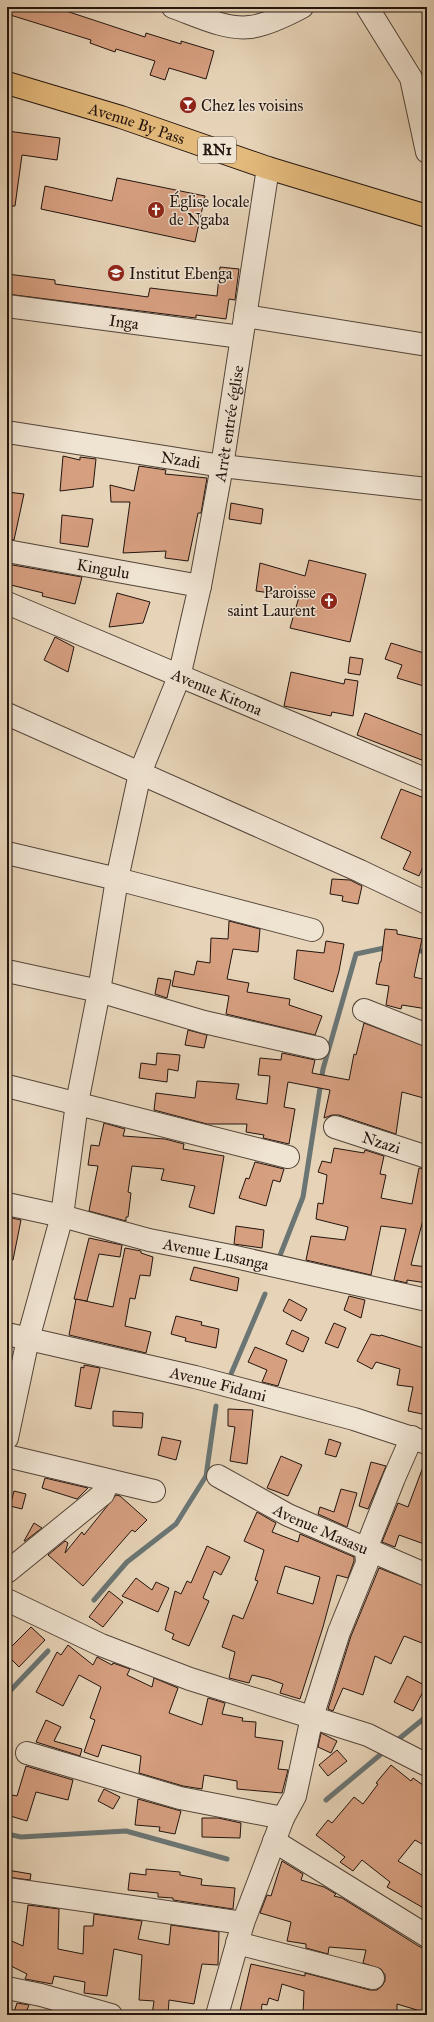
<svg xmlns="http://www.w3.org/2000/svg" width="434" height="2022" font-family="'IM FELL Great Primer',serif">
  <rect width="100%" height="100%" fill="#e7d4b8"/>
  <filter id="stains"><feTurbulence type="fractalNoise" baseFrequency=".005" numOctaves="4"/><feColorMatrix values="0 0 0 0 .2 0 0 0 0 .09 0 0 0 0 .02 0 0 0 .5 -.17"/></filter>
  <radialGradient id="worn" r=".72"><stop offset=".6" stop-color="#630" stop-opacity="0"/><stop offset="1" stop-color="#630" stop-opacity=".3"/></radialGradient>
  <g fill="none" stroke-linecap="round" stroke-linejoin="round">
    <g stroke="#6a7574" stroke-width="5">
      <polyline points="414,950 427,952"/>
      <polyline points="279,1258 303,1197 323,1069 356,954 389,947"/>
      <polyline points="231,1374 265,1294"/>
      <polyline points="94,1600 127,1562 176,1524 206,1476 216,1406"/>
      <polyline points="7,1694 48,1651"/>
      <polyline points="395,1742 427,1716"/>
      <polyline points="326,1800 386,1750"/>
      <polyline points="7,1834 21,1837 126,1831 227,1859"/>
    </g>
  </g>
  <g fill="#d69f80" stroke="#22140e" fill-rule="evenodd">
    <polygon points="7,7 54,7 145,37 146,33 181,44 181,41 214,51 206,79 169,68 165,80 150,75 155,61 116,49 115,52 90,43 91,40 7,14"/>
    <polygon points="7,131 60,138 57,160 22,155 15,206 7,206"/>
    <polygon points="117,178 205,196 195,242 41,209 45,186 112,201"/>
    <polygon points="220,267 239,269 235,300 229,299 226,319 196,315 196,318 7,294 7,274 55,280 55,284 148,297 150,288 217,296"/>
    <polygon points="63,456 80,460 80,457 96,459 93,487 60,491"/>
    <polygon points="139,466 166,470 165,474 207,478 201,513 198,513 188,561 165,558 166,551 123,553 130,502 111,502 110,485 134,491"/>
    <polygon points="7,492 24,494 14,540 7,539"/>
    <polygon points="231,503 263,509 261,524 229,519"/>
    <polygon points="62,515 93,519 88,547 60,543"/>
    <polygon points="309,560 366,574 350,642 290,628 299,597 256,591 260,563 305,576"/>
    <polygon points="7,564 82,577 75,604 42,596 43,593 7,584"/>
    <polygon points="117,593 150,602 143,623 109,627"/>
    <polygon points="55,637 74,647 68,672 44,660"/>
    <polygon points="391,643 427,654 427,687 397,678 402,665 385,659"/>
    <polygon points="350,657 363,659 360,675 348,673"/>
    <polygon points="291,672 344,684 345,679 358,681 353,716 332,712 331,716 284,706"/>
    <polygon points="365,713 427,737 427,762 357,735"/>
    <polygon points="401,789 427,799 427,857 419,876 403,869 411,852 381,838"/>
    <polygon points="332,879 350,880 362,886 358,904 342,901 343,896 330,894"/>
    <polygon points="229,921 260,929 258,952 233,949 227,979 249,983 247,992 290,999 289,1005 322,1016 315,1035 226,1014 229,996 172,986 175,971 194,975 197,961 210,963 211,938 228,939"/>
    <polygon points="385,929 397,930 397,934 422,939 414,977 427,980 427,1009 402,1005 401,1009 386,1005 389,986 376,984 380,962 381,962"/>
    <polygon points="326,941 344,944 339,971 333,992 294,979 297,950 324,953"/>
    <polygon points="158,978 171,980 167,998 155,994"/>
    <polygon points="364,1023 427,1047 427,1099 402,1092 396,1134 339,1115 332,1115 324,1118 330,1090 288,1082 284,1107 295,1109 289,1144 263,1138 264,1135 246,1132 247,1124 207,1124 154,1110 156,1093 195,1098 197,1081 239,1084 236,1099 267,1104 270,1076 258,1075 260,1058 281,1060 282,1053 315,1060 312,1073 349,1080 354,1054 356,1055"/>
    <polygon points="188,1030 207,1035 204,1048 185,1045"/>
    <polygon points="157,1053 180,1055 178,1071 168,1069 167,1082 139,1078 141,1063 156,1065"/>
    <polygon points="104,1123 125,1129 123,1136 165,1139 184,1144 183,1149 224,1156 214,1214 189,1207 195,1186 161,1180 164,1169 132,1166 128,1192 131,1193 128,1217 126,1217 126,1221 89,1211 98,1166 88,1165 91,1145 99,1146"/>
    <polygon points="334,1148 364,1153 365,1150 384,1156 380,1174 386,1175 381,1198 412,1204 419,1168 427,1169 427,1205 411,1265 427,1267 427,1283 407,1280 407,1283 394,1280 406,1229 381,1226 371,1275 306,1260 311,1236 345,1240 348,1227 316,1219 318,1203 323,1204 327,1175 318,1172 322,1161 331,1163"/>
    <polygon points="255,1162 284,1169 280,1182 273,1180 266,1206 239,1198 246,1178 249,1179"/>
    <polygon points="7,1217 21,1220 13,1260 7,1259"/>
    <polygon points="236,1226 264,1230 262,1248 234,1244"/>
    <polygon points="89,1238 122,1245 120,1257 99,1254 87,1301 74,1299"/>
    <polygon points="125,1248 141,1251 141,1253 153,1257 150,1276 140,1275 135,1299 130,1298 125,1326 151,1332 146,1353 69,1335 76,1299 113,1307"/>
    <polygon points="194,1267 239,1278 237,1291 190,1280"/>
    <polygon points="349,1296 365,1300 361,1318 344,1310"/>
    <polygon points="289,1299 307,1309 301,1321 283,1311"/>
    <polygon points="176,1316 202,1322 201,1325 219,1329 216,1348 185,1341 186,1338 171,1334"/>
    <polygon points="334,1323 346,1328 338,1348 325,1343"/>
    <polygon points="292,1330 309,1338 303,1352 286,1344"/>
    <polygon points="371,1334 380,1336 381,1335 427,1349 427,1415 408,1411 413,1387 397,1385 400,1369 376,1362 372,1369 357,1361"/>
    <polygon points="255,1347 287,1360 278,1386 262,1382 267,1370 248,1362"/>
    <polygon points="84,1365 100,1368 91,1409 75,1406 81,1367 84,1368"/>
    <polygon points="228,1409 253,1410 247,1464 230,1461 235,1427 228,1426"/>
    <polygon points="113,1411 143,1413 142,1428 113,1426"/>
    <polygon points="162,1437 181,1441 176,1460 158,1455"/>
    <polygon points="329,1439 341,1443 336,1457 325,1454"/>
    <polygon points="281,1456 302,1465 288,1496 267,1488"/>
    <polygon points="426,1459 427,1545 399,1535 395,1547 382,1542 398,1503 408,1507"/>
    <polygon points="371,1462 386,1466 368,1509 359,1506"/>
    <polygon points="45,1478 88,1488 77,1499 42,1488"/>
    <polygon points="341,1489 357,1493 347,1527 318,1514 320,1507 334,1512"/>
    <polygon points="14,1491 26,1494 22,1509 10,1506"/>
    <polygon points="116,1495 120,1496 147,1520 135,1532 132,1530 83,1586 48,1555 65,1541 68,1543 65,1553 82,1532 84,1535"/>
    <path d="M257,1512L276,1523L272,1532L298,1542L300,1534L354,1557V1561L348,1578L337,1575L323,1627L300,1699L280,1693L283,1684L269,1679L252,1675L249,1683L229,1678L235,1652L222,1647L233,1615L243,1619L258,1581L255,1580L264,1550L244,1541ZM285,1566L320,1577L313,1604L277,1593Z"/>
    <polygon points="34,1523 42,1528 25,1541 24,1541"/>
    <polygon points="207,1546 230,1557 221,1575 214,1571 203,1598 209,1601 206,1608 189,1646 172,1639 174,1634 165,1630 175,1591 181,1594 187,1581 191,1583"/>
    <polygon points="379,1568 427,1587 427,1645 404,1636 391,1664 375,1656 363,1695 343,1688 333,1711 328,1709 351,1636"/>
    <polygon points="136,1578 152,1590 156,1582 169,1588 158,1612 122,1596"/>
    <polygon points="109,1591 123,1602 103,1627 89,1617"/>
    <polygon points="31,1627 45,1640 19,1667 7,1655 7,1651"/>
    <polygon points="68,1645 93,1665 97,1657 112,1665 113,1663 130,1669 127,1675 152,1687 154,1678 178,1688 169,1713 202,1725 208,1698 225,1703 222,1714 243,1718 242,1721 256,1722 255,1737 283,1741 278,1769 288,1770 282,1793 237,1789 237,1781 204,1775 202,1789 183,1786 139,1773 141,1756 102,1745 98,1757 84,1752 95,1720 90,1718 101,1687 79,1675 63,1706 36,1692 57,1652 61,1655"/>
    <polygon points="407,1676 426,1686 413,1711 394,1702"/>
    <polygon points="46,1720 61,1727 54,1741 82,1749 80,1756 36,1742"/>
    <polygon points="321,1733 337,1741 331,1753 318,1747"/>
    <polygon points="337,1750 347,1761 328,1776 319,1765"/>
    <polygon points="391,1765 411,1781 413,1778 427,1788 427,1847 415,1840 398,1861 427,1878 427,1910 387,1887 390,1882 362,1860 353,1871 340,1862 345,1857 316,1835 328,1820 332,1823 354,1797 363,1804 378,1784 376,1783"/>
    <polygon points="26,1766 73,1780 68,1800 36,1792 27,1821 7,1815 12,1795 17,1796"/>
    <polygon points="104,1789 120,1797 113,1809 98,1801"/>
    <polygon points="138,1799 181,1811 175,1834 159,1831 160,1827 135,1825"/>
    <polygon points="202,1818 218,1818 241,1823 240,1838 202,1837"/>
    <polygon points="282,1861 303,1874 301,1880 324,1887 336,1894 334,1896 342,1898 420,1947 427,1948 427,2013 397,2004 397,2015 303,2015 304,1991 282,1984 278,2001 269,1998 267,2005 262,2004 261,2015 239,2015 251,1964 305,1976 305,1973 370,1990 377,1990 382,1986 385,1981 385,1975 381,1969 363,1963 366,1950 329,1947 328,1954 306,1948 306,1944 287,1941 291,1922 260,1913 267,1895 271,1896"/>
    <polygon points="146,1869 180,1872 180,1875 202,1879 201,1885 235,1888 233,1909 173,1900 173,1898 158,1897 158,1893 128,1890 130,1873 146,1875"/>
    <polygon points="7,1870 31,1874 30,1880 7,1877"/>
    <polygon points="28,1905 59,1909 58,1949 83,1954 84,1926 93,1926 94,1914 142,1921 138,1939 169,1945 171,1925 219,1932 218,1965 202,1964 194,2004 169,2000 168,2015 152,2015 154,2001 139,2000 142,1955 114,1949 107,1996 84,1993 85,1982 54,1976 52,1984 25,1979 27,1974 7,1964 7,1939 23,1946"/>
    <polygon points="17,2003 29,2005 25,2015 13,2015"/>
  </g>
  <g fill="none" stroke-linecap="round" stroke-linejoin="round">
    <defs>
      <g id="minor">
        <path d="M173,7C196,15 225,30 250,27C267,25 287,15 302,7"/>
        <polyline points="367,7 411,78 427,152"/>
        <path id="s1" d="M7,306L241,337"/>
        <polyline points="245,316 427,345"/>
        <path id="s2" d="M7,432L222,466L427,489"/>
        <path id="s3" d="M7,551L200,586"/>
        <path id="s4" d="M7,603L427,780"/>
        <polyline points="7,714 360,871 427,903"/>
        <polyline points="7,853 117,879 312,930"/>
        <polyline points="7,971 99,991 204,1022 318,1048"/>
        <polyline points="364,1010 427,1035"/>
        <polyline points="7,1086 288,1157"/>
        <path id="s5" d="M335,1127L427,1157"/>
        <path id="s6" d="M7,1204L62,1216L149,1240L231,1256L427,1300"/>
        <path id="s7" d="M7,1334L195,1377L354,1419L427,1443"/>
        <path id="s8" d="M7,1438L28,1339L62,1216L77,1103L99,991L117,879L140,773L179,677L200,586L222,466L268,168"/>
        <polyline points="7,1456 154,1491"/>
        <path id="s9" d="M218,1476L288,1515L427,1575"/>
        <polyline points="7,1572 103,1494 108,1482"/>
        <polyline points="7,1600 101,1645 190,1679 368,1735 427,1765"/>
        <polyline points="27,1753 180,1798 283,1818"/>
        <polyline points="274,1841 427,1936"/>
        <polyline points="7,1889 243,1923"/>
        <polyline points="237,1943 373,1978"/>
        <polyline points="7,1988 41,1995 111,2015"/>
        <polyline points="217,2015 243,1923 283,1818 295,1796 312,1717 339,1632 367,1563 366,1549 394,1478 412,1437"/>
      </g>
      <g id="highway">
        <path id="s10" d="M7,83L121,117L268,168L427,216"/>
      </g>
    </defs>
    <use href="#minor" stroke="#534438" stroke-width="24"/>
    <use href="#highway" stroke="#22140e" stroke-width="24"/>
    <use href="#minor" stroke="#efe3d1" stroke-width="22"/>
    <use href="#highway" stroke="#e4ba7c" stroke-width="22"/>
  </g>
  <defs>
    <symbol id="bar-disc" viewBox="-11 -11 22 22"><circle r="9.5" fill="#8f2418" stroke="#efe3d1"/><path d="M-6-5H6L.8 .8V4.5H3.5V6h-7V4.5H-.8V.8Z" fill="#fff"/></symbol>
    <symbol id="church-disc" viewBox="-11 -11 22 22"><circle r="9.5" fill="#8f2418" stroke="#efe3d1"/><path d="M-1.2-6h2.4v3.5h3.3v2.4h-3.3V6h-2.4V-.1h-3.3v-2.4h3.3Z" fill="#fff"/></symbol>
    <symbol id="school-disc" viewBox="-11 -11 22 22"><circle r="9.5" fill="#8f2418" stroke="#efe3d1"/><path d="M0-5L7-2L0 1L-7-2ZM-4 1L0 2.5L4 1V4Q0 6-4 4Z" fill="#fff"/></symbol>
  </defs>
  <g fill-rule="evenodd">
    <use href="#bar-disc" x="178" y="95" width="20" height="20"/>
    <use href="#church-disc" x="146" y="200" width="20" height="20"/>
    <use href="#school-disc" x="106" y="263" width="20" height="20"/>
    <use href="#church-disc" x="319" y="591" width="20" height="20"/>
  </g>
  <g text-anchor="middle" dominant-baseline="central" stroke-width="3" stroke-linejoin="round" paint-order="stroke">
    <rect fill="#efe3d1" stroke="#605248" stroke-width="1" x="198" y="137" width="38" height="26" rx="3"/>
    <g font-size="15" font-weight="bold" fill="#22140e">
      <text x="217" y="150">RN1</text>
    </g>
    <g font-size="16" fill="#22140e" stroke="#efe3d1" text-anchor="start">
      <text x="201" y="105">Chez les voisins</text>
      <text x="169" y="201">Église locale<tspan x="169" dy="18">de Ngaba</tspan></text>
      <text x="129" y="273">Institut Ebenga</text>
      <text x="316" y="592" text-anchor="end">Paroisse<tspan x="316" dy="18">saint Laurent</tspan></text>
    </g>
    <g font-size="16" fill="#22140e" stroke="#efe3d1">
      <text stroke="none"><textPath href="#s10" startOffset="136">Avenue By Pass</textPath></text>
      <text stroke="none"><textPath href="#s1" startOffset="118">Inga</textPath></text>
      <text stroke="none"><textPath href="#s8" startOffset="1041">Arrêt entrée église</textPath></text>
      <text stroke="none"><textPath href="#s2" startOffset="176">Nzadi</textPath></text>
      <text stroke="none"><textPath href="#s3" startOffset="98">Kingulu</textPath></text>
      <text stroke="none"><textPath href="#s4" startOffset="228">Avenue Kitona</textPath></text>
      <text stroke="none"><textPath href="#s5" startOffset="49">Nzazi</textPath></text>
      <text stroke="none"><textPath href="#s6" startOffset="215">Avenue Lusanga</textPath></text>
      <text stroke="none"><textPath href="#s7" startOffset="217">Avenue Fidami</textPath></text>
      <text stroke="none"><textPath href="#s9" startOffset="116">Avenue Masasu</textPath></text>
    </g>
  </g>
  <rect width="434" height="2022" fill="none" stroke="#e7d4b8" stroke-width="24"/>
  <rect x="8" y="8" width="418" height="2006" fill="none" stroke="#22140e" stroke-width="2"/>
  <rect x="12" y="12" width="410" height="1998" fill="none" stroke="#22140e"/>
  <rect width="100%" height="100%" filter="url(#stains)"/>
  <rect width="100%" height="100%" fill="url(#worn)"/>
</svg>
